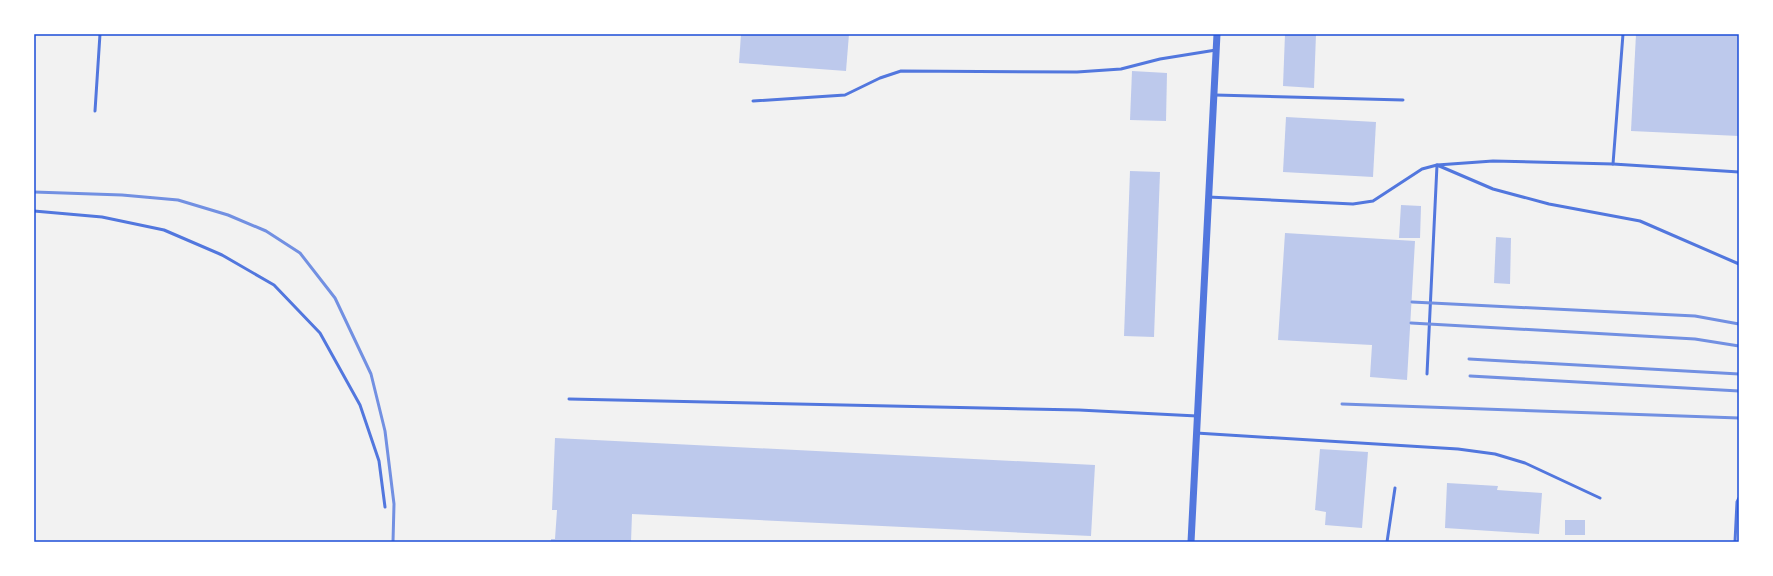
<svg xmlns="http://www.w3.org/2000/svg" width="1773" height="576" font-family="'Noto Sans',sans-serif">
  <rect width="100%" height="100%" fill="#f2f2f2"/>
  <g fill="#bdc9ec">
    <polygon points="741,34 849,34 846,71 739,63"/>
    <polygon points="1285,34 1316,34 1314,88 1283,86"/>
    <polygon points="1636,34 1739,34 1739,136 1631,131"/>
    <polygon points="1132,71 1167,73 1166,121 1130,120"/>
    <polygon points="1286,117 1376,122 1373,177 1283,172"/>
    <polygon points="1130,171 1160,172 1154,337 1124,336"/>
    <polygon points="1401,205 1421,206 1420,238 1399,238"/>
    <polygon points="1285,233 1415,241 1407,380 1370,377 1372,345 1278,340"/>
    <polygon points="1496,237 1511,238 1510,284 1494,283"/>
    <polygon points="555,438 1095,465 1091,536 632,514 631,542 551,542 551,539 555,539 557,510 552,510"/>
    <polygon points="1320,449 1368,452 1362,528 1325,525 1326,512 1315,510"/>
    <polygon points="1447,483 1498,486 1497,490 1542,493 1539,534 1445,528"/>
    <rect x="1565" y="520" width="20" height="15"/>
  </g>
  <g fill="none" stroke-linecap="round" stroke-linejoin="round">
    <g stroke="#5277de" stroke-width="3">
      <polyline points="1215,95 1403,100"/>
      <polyline points="753,101 845,95 880,78 901,71 1077,72 1121,69 1160,59 1216,50"/>
      <polyline points="95,111 100,34"/>
      <polyline points="1613,164 1623,34"/>
      <polyline points="1208,197 1353,204 1373,201 1422,169 1437,165 1493,161 1613,164 1739,172"/>
      <polyline points="34,211 102,217 164,230 222,255 274,285 320,333 360,405 379,461 385,507"/>
      <polyline points="1427,374 1437,165 1493,189 1549,204 1640,221 1739,264"/>
      <polyline points="569,399 1079,410 1197,416"/>
      <polyline points="1196,433 1458,449 1495,454 1525,463 1600,498"/>
      <polyline points="1387,542 1395,488"/>
      <polyline points="1735,542 1737,502 1739,498"/>
    </g>
    <polyline stroke="#5277de" stroke-width="7" points="1191,542 1217,34"/>
    <g stroke="#7290e2" stroke-width="3">
      <polyline points="34,192 122,195 178,200 228,215 266,231 300,253 335,298 371,374 385,431 394,504 393,542"/>
      <polyline points="1412,302 1695,316 1739,324"/>
      <polyline points="1411,323 1695,339 1739,346"/>
      <polyline points="1469,359 1739,374"/>
      <polyline points="1470,376 1739,391"/>
      <polyline points="1342,404 1739,418"/>
    </g>
  </g>
  <rect width="1773" height="576" fill="none" stroke="#ffffff" stroke-width="70"/>
  <rect x="35" y="35" width="1703" height="506" fill="none" stroke="#1d4ed8" stroke-width="1.5"/>
</svg>
